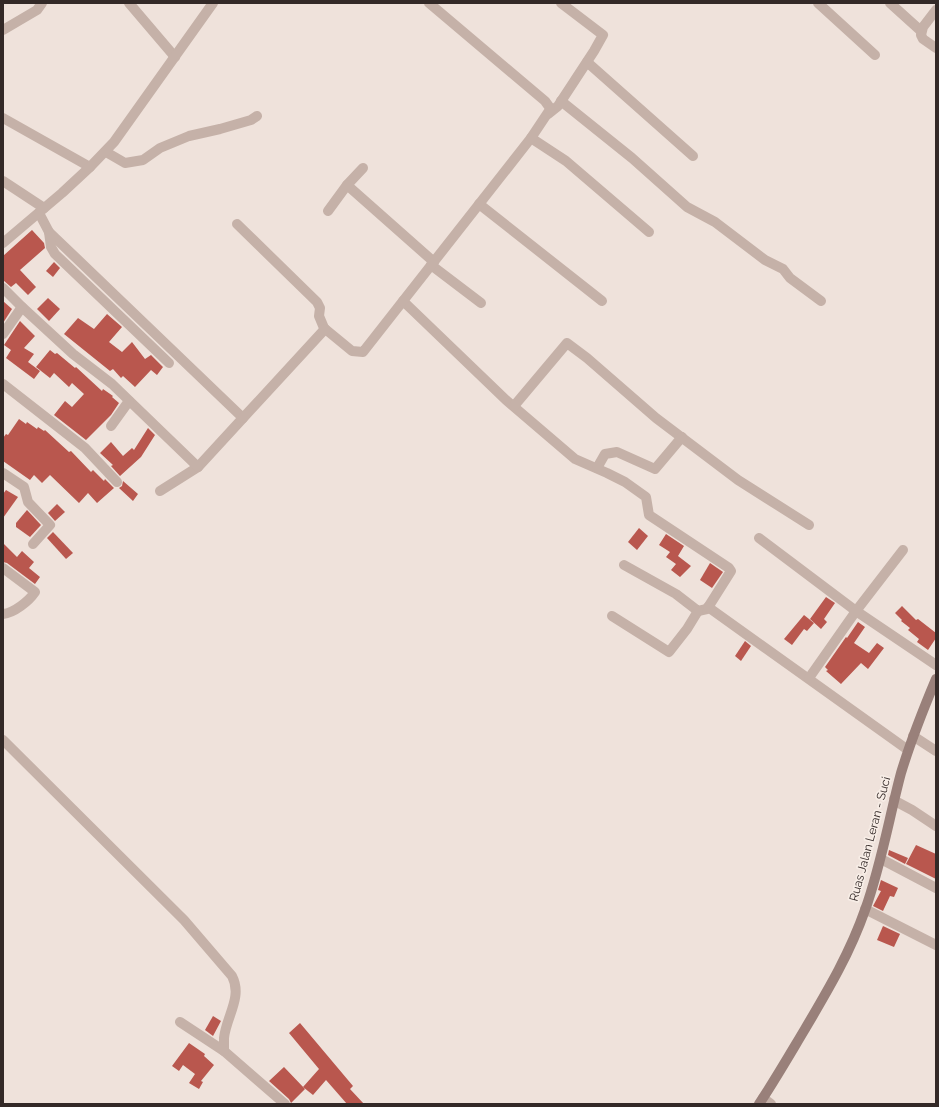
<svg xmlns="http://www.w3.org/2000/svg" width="939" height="1107" font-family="Raleway,sans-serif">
  <rect width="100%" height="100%" fill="#efe2db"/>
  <g fill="#b9574e">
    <polygon points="32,230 44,243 45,248 20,270 36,287 28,295 16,283 11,287 3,280 3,256"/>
    <polygon points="54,262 60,268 53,277 46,271"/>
    <polygon points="48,298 60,309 49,321 37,309"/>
    <polygon points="3,301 12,309 3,323"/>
    <polygon points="107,314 122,327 109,342 122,352 132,342 145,359 151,355 163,367 157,375 151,370 135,387 123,376 121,378 113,369 110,371 64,334 78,318 94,329"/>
    <polygon points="20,321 35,336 24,348 34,354 28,362 40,371 34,379 6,358 11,350 4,345"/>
    <polygon points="50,350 55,354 57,353 75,368 76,367 102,391 103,389 113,396 112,397 119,403 111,415 86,440 54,415 65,401 72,407 84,394 72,383 69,387 54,373 50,378 36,367"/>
    <polygon points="19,419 26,424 27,422 37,429 38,427 44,431 45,430 69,452 71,451 91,472 93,470 104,481 105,479 114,488 97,503 88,493 79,503 50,475 42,483 34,475 30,480 3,461 3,438 6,434 8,435"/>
    <polygon points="148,428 155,435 141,457 120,476 111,466 113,465 100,453 111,442 123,456 132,448 134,450"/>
    <polygon points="123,481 138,494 133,501 119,488 122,486"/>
    <polygon points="6,490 18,497 3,518 3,494"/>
    <polygon points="57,504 65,512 55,521 48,513"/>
    <polygon points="27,510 41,525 30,537 16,527 16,523"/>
    <polygon points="639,528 648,536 637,550 628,542"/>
    <polygon points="53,532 73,553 66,559 47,538"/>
    <polygon points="666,534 684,546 678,556 691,566 680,577 671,570 676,564 666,557 670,552 659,545"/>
    <polygon points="3,543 17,557 22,551 34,562 29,568 40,577 35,584 7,563 3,562"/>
    <polygon points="710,563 723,572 712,588 700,580"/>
    <polygon points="826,597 835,603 824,619 827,622 821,629 810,619"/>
    <polygon points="902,606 916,620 918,619 936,633 936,638 928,650 917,642 919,639 908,630 910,628 901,621 902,620 895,613"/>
    <polygon points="804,615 814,623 807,631 804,629 792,645 784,639"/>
    <polygon points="858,622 865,627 854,643 869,653 877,643 884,648 868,669 861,663 841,684 826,671 828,670 825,667 846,637 847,638"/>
    <polygon points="745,641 751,646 741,661 735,656"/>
    <polygon points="916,845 936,854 936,879 906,864"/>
    <polygon points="889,850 908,858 905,864 888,855"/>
    <polygon points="881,880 898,888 894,897 890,896 883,911 873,906 881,891 878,890"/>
    <polygon points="883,926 900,934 894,947 877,940"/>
    <polygon points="213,1016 221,1021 213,1036 205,1030"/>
    <polygon points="300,1023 353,1086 350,1089 364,1104 347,1104 326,1080 313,1095 303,1087 319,1069 289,1033"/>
    <polygon points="189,1043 205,1054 204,1056 214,1065 201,1081 203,1082 199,1089 189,1083 195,1074 183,1065 179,1071 172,1066"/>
    <polygon points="284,1067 305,1089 291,1103 289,1099 269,1081"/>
  </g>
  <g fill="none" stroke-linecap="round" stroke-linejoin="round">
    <g stroke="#c5b1a8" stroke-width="10">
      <polyline points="129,3 175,57"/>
      <polyline points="818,3 875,55"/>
      <polyline points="890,3 921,31"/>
      <polyline points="936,10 923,27 921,35 923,39 936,48"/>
      <polyline points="3,30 37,10 42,3"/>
      <polyline points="587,62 693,156"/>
      <polyline points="561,101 632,158 687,207 715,222 765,260 783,269 790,278 821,301"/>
      <polyline points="548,114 558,106 594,51 603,35 561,3"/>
      <polyline points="3,118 90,167"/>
      <polyline points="531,138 566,161 649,232"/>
      <polyline points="106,152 125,163 143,160 160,148 189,136 220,129 251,120 257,116"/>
      <polyline points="3,181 44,208"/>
      <polyline points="347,185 363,168"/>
      <polyline points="479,204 602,301"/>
      <polyline points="328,211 347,185 434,262"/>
      <polyline points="39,213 49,232 243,418 198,467 160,491"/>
      <polyline points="237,224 317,302 320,308 319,316 324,328 352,351 363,352 403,301 506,400 575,459 607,473 625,482 646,497 649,515 729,568 731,571 707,609 698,611 676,594 624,565"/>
      <polyline points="49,232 51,247 55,254 169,363"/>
      <polyline points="3,243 62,193 90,167 114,142 213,3"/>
      <polyline points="431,265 481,303"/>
      <polyline points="3,288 22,307 73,354 112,384 198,467"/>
      <polyline points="403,301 531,138 549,111 550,108 545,101 429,3"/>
      <polyline points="3,334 22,307"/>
      <polyline points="3,384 85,448 117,482"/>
      <polyline points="514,406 567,343 587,358 656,418 738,480 809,525"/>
      <polyline points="243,418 325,329"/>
      <polyline points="111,426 129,401"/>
      <polyline points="597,468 605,454 617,452 655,469 682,437"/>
      <polyline points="3,473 24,487 28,502 50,525 33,544"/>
      <polyline points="759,538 856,611 936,665"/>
      <path d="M3,568L35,592C29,601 14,613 3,614"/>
      <polyline points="708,607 908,750"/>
      <polyline points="612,616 669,652 687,629 698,611"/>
      <polyline points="809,678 856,611 903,550"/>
      <polyline points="913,736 936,751"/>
      <path d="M3,740L184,920L232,976C243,997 226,1017 224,1038C224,1042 224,1047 224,1051L285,1104"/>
      <polyline points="894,799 897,802 912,810 936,826"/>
      <polyline points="881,859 936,888"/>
      <polyline points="865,909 936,945"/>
      <polyline points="180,1022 224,1051"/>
      <polyline points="763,1098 771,1104"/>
    </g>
    <path stroke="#99807a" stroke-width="10" d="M759,1104C775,1080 790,1054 805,1029C828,990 850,953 865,910C881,866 889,818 901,773C911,740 923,710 936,679"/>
  </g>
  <g text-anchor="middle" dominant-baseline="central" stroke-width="3.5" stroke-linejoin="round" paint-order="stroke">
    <g font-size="12" fill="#332927" stroke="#f7ede6">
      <text transform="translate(870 839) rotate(-75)">Ruas Jalan Leran - Suci</text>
    </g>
  </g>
  <rect width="939" height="1107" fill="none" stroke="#332927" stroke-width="8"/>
</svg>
